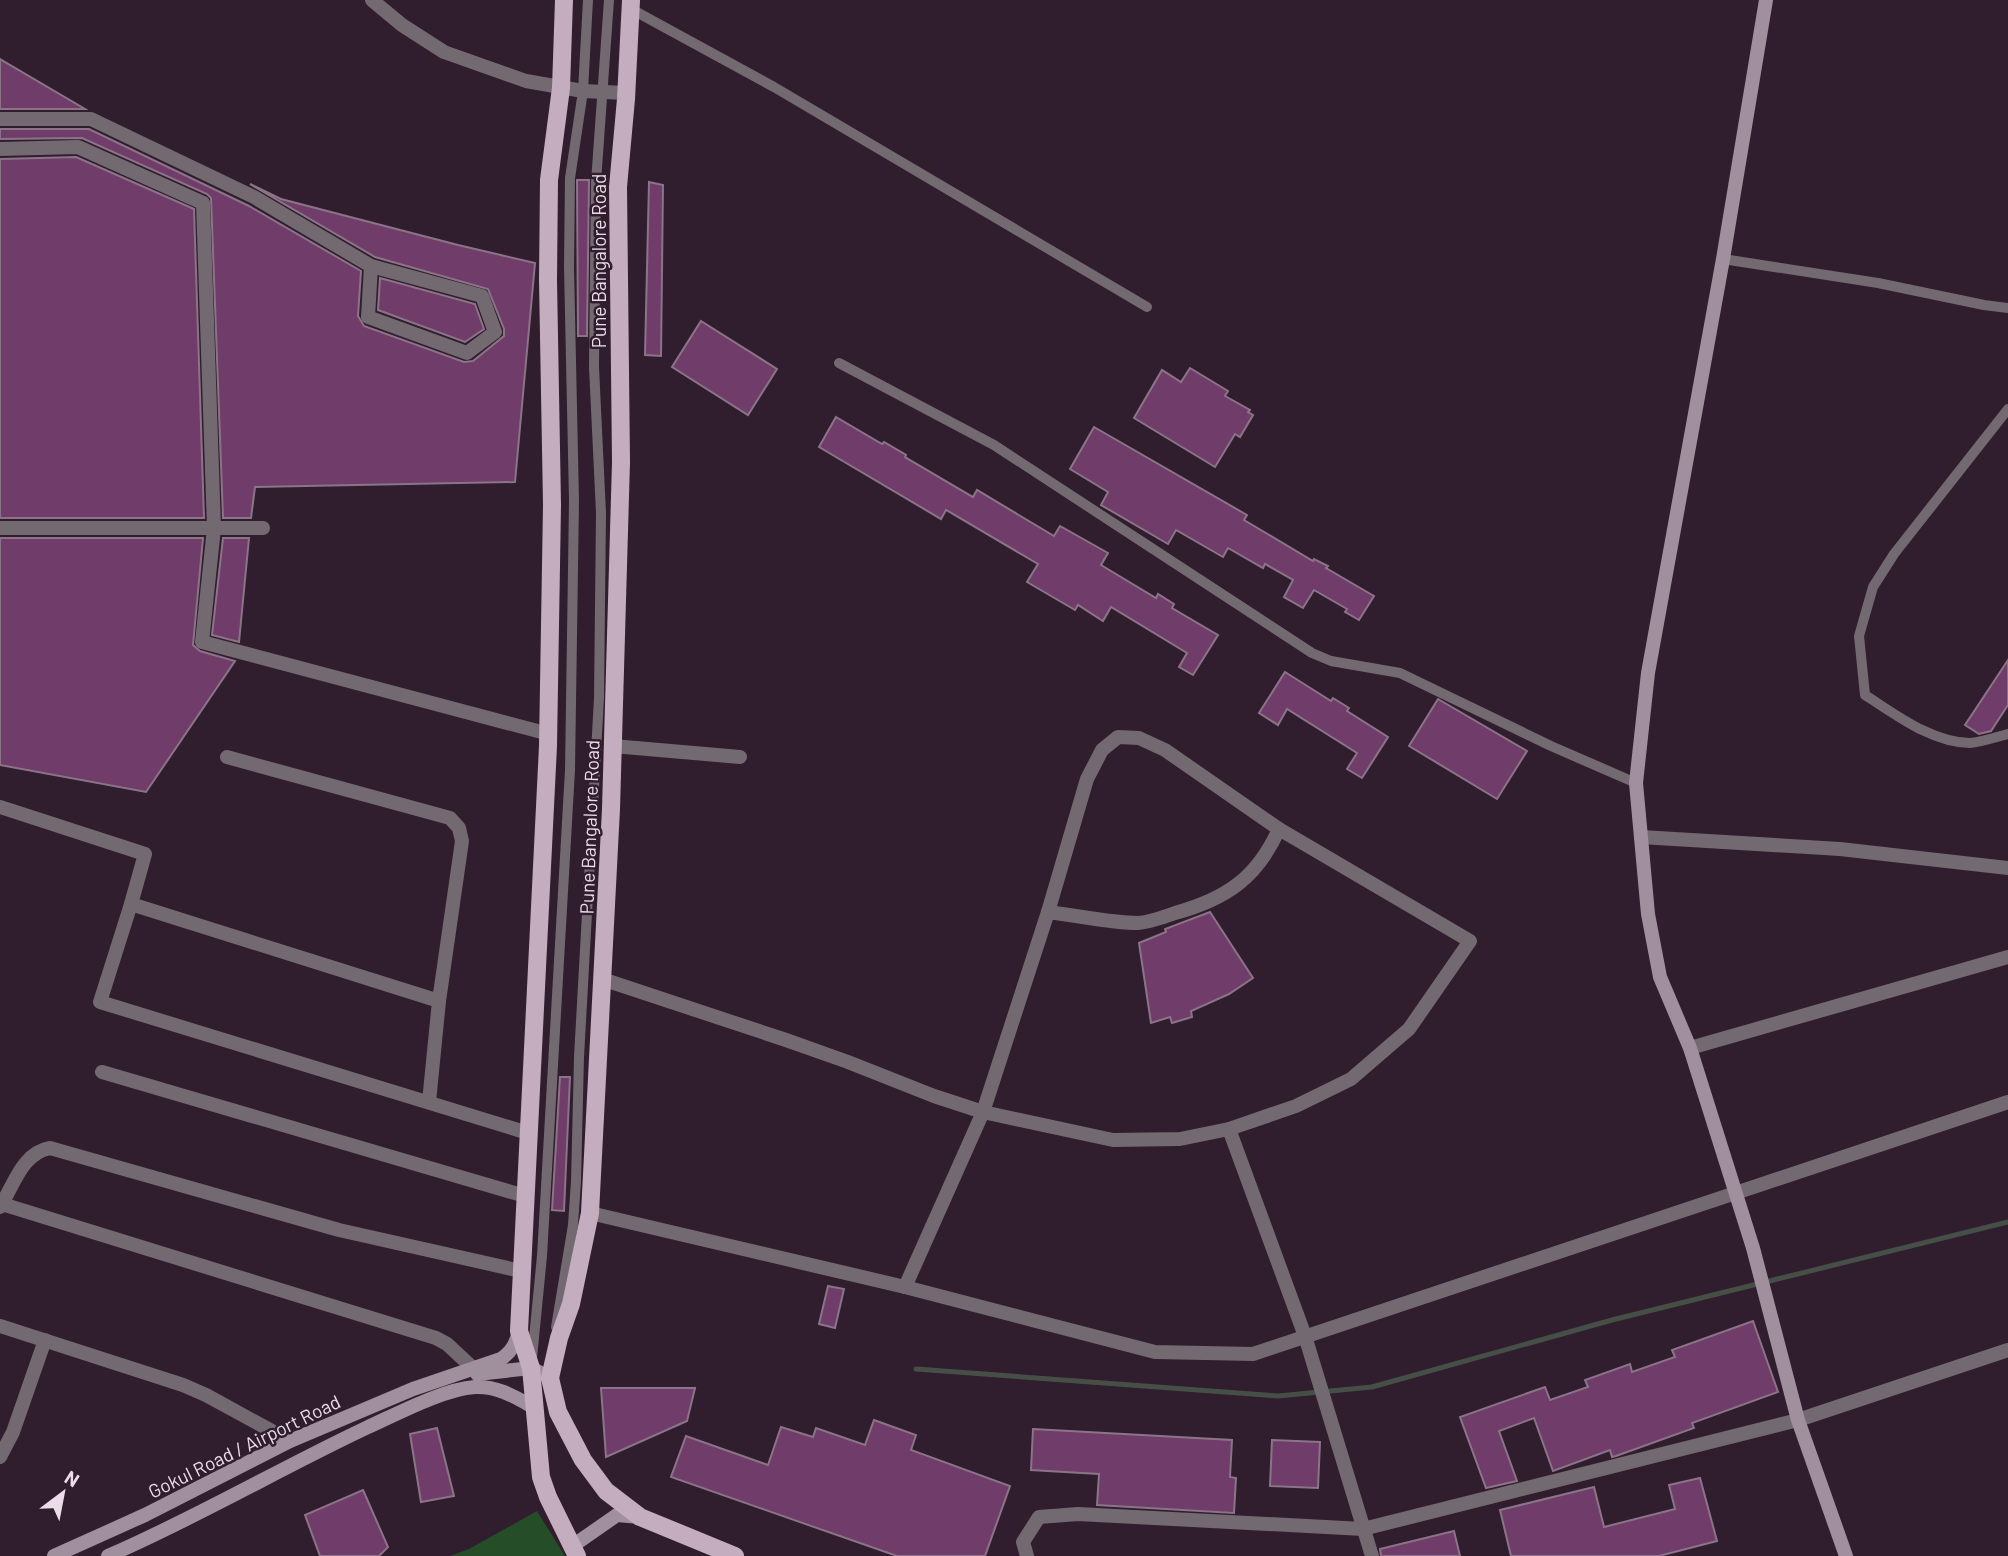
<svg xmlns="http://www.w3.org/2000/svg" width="2008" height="1556" font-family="Barlow,sans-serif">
  <rect width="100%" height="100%" fill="#301d2d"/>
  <polygon fill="#244d28" points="537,1511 565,1556 450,1556 469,1549"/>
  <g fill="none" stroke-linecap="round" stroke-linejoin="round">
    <polyline stroke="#464f46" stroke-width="5" points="916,1369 1278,1396 1372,1387 1612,1320 2008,1222"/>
  </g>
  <g fill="#703c69" stroke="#8b7487" stroke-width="2">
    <polygon points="0,59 85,109 0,109"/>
    <polygon points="0,129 89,129 249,206 361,271 358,316 364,326 464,362 473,361 504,336 504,329 488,289 375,257 250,184 281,199 458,245 535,263 515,482 255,487 251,518 223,518 211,198 207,194 82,138 0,139"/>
    <polygon points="76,157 194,209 204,518 0,518 0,159"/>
    <polygon points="577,180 589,180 587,336 578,336"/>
    <polygon points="649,182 663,185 661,356 645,355"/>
    <polygon points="380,278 475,304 484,329 465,342 378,310"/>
    <polygon points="701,321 777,369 748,415 672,367"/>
    <polygon points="1190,368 1228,391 1225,396 1250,410 1248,412 1253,415 1240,437 1235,434 1215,467 1134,418 1162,370 1181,382"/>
    <polygon points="836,417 882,444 884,442 906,455 905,457 973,497 977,490 1054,536 1060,526 1108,553 1101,565 1156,598 1158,594 1174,604 1172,608 1218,635 1193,675 1179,667 1187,653 1111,607 1103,621 1078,605 1075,610 1027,582 1038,564 946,510 941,519 819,447"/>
    <polygon points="1094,427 1247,515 1244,520 1313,561 1314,559 1328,566 1326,568 1374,596 1359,620 1345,612 1347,609 1314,590 1303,608 1284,597 1293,580 1265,564 1263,568 1228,548 1223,557 1176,530 1168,544 1101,505 1108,492 1070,469"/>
    <polygon points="0,538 203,538 193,645 200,651 235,661 146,792 0,765"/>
    <polygon points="223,538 249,538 239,642 212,635"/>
    <polygon points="2008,660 2008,705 1991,731 1979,734 1965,725"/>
    <polygon points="1285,672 1331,701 1333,698 1349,708 1347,711 1388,737 1362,778 1347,769 1357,753 1287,709 1278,725 1259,713"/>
    <polygon points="1438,699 1527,751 1497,799 1409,746"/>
    <polygon points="1210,912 1253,978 1229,994 1191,1011 1192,1017 1172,1023 1170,1017 1151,1023 1139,943 1166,932 1165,929"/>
    <polygon points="560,1077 570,1077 564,1211 552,1210"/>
    <polygon points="828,1286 844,1289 835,1328 819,1324"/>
    <polygon points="1753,1321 1778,1392 1692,1423 1694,1428 1616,1456 1612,1457 1610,1450 1553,1471 1534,1418 1499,1431 1517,1481 1486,1488 1460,1417 1545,1387 1550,1400 1588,1387 1585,1380 1630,1364 1632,1372 1675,1357 1672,1350"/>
    <polygon points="601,1388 695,1388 687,1421 606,1457"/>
    <polygon points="874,1420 916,1435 911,1450 1010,1486 985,1556 897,1556 671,1477 686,1436 768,1465 781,1427 813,1437 816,1428 865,1445"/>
    <polygon points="437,1428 454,1496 421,1502 410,1434"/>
    <polygon points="1033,1429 1232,1440 1230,1477 1236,1478 1234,1513 1097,1505 1099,1474 1031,1470"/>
    <polygon points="1272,1440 1320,1442 1318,1488 1270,1486"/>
    <polygon points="1700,1478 1717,1541 1659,1556 1511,1556 1500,1510 1594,1487 1604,1527 1675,1509 1669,1485"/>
    <polygon points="363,1490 388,1547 379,1556 320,1556 305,1515"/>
    <polygon points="1454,1531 1460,1556 1381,1556 1380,1549"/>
  </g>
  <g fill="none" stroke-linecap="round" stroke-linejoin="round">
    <g stroke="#736971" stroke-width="10">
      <polyline points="631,9 774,87 1147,307"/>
      <polyline points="1723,259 1878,283 1984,305 2008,308"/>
      <polyline points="839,363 994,445 1312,653 1331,661 1400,673 1551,746 1636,783"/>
      <path d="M2008,409L1894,554L1873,587L1859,636L1865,695C1895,714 1932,743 1970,743C1982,742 1996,737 2008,734"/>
      <polyline points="556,1327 573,1225 576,1181 579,1057 599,698 601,513 594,367 596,182 609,0"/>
      <polyline points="532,1358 542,1256 570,770 574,501 569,267 570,178 583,91 588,0"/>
    </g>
    <g stroke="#736971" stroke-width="14">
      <polyline points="372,0 402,25 444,52 526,81 583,91 626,93"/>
      <polyline points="0,119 91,119 254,197 371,266 482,296 495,332 467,353 368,317 371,266"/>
      <polyline points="0,149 78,147 203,203 214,528 202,642 549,734"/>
      <polyline points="0,528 263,528"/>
      <polyline points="613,746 740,757"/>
      <polyline points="227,757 450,818 459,828 462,841 439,1001"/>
      <polyline points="0,807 145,854 131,904 439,1001 429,1102"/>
      <polyline points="1641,837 1840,849 2008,868"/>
      <polyline points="131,904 100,1002 528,1133"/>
      <path d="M1048,912C1075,915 1111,923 1138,923C1150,922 1164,917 1175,913C1226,899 1257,878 1279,829"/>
      <polyline points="602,979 786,1040 848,1062 934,1096 983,1112 1113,1140 1180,1139 1229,1129 1296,1106 1351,1079 1409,1029 1470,941 1279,829 1165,750 1139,738 1118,737 1102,750 1087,779 1048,912 983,1112 905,1287"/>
      <polyline points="1690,1048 2008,957"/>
      <polyline points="102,1072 525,1196"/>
      <polyline points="1229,1129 1305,1336 1372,1556"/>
      <polyline points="2,1204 436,1338 447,1344 475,1370"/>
      <path d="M0,1207C14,1185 22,1153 50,1148L339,1230L521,1271"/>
      <polyline points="590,1213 905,1287 1155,1352 1253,1354 2008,1102"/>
      <polyline points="0,1326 183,1385 206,1395 290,1441"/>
      <polyline points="0,1457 13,1432 45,1340"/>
      <polyline points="1027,1556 1023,1542 1039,1517 1078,1514 1363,1529 1798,1420 2008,1350"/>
    </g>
    <g stroke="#a08f9d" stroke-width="14">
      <polyline points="1766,0 1723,259 1648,673 1636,783 1648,914 1660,977 1690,1048 1753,1248 1798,1420 1846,1556"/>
      <polyline points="477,1374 531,1368 550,1378"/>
      <polyline points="571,1547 617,1515 640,1517"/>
      <path d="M54,1556L145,1515L290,1441L413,1389L501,1359C512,1351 516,1344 519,1331"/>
      <path d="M108,1556C196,1518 279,1469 366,1428C395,1415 443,1389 475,1387C498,1386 515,1397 535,1408"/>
    </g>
    <g stroke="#c3adbe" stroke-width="18">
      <polyline points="564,0 561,88 549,180 548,280 552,505 548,746 519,1331 531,1368 541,1477 548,1497 577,1556"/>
      <polyline points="631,0 626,99 618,187 621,462 611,809 590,1213 571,1304 559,1338 550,1378 558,1412 583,1460 606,1491 640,1517 735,1556"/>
    </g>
  </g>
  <g text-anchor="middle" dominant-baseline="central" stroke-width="5" stroke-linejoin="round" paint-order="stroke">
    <g font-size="19" fill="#eadde8" stroke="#301d2d">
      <text transform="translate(598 261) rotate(-90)">Pune Bangalore Road</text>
      <text transform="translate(589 827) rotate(-88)">Pune Bangalore Road</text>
      <text transform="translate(244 1446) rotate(-26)">Gokul Road / Airport Road</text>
    </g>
  </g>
  <g transform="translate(63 1493) rotate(32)" stroke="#301d2d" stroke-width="5" paint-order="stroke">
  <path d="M0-5L12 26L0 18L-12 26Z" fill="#eadde8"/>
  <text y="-10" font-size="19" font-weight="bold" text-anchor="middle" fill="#eadde8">N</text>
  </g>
</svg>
